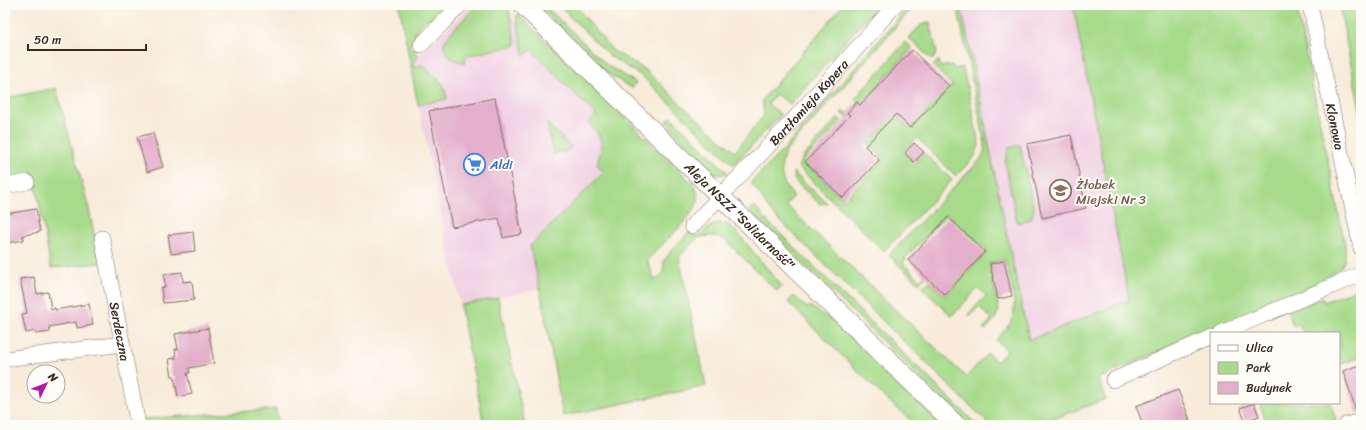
<svg xmlns="http://www.w3.org/2000/svg" width="1366" height="430" font-family="Sriracha,sans-serif">
  <rect width="100%" height="100%" fill="#fdfcf7"/>
  <filter id="ink" filterUnits="userSpaceOnUse"><feTurbulence type="fractalNoise" baseFrequency=".025" numOctaves="2"/><feDisplacementMap in="SourceGraphic" scale="8" xChannelSelector="R" yChannelSelector="G"/><feConvolveMatrix kernelMatrix="1 2 1 2 8 2 1 2 1" color-interpolation-filters="sRGB"/></filter>
  <filter id="wash" filterUnits="userSpaceOnUse"><feTurbulence type="fractalNoise" baseFrequency=".012" numOctaves="4" result="noise"/><feDisplacementMap in="SourceGraphic" scale="16" xChannelSelector="R" yChannelSelector="G"/><feGaussianBlur stdDeviation="0.9" result="paint"/><feColorMatrix in="noise" values="0 0 0 0 0 0 0 0 0 0 0 0 0 0 0 0 0 1.4 0 .05"/><feComposite in="paint" operator="in"/></filter>
  <g filter="url(#wash)">
    <rect width="100%" height="100%" fill="#f8ebd9"/>
    <g fill="#f1d0e3">
      <polygon points="471,5 499,5 637,139 530,246 540,289 460,305 410,65"/>
      <polygon points="961,5 1073,5 1129,301 1029,340"/>
    </g>
    <g fill="#a7db8b" stroke="#718254">
      <path d="M399,5H449C442,12 437,19 427,19L415,31V39L409,46L419,56L412,63L416,68L420,65H423L443,84L447,99L418,105Z"/>
      <path d="M477,5H504L509,10L516,45L465,56L466,62C455,64 444,54 444,43L449,35Z"/>
      <polygon points="537,5 544,5 607,65 636,83 632,88 607,73"/>
      <polygon points="558,5 578,5 579,10 612,50 647,71 684,107 735,152 764,115 762,100 843,5 878,5 790,104 776,94 768,104 781,115 734,164 731,163 642,76 611,57"/>
      <path d="M910,5H915L786,151C778,168 780,183 794,196L786,205L966,377L988,353L997,362L1007,351L996,340C1000,335 1005,331 1009,325C1021,307 1009,280 1005,260L989,263L999,310L995,319L985,330L983,328L992,319L979,307L970,316L968,314L986,296L978,288L952,316L922,288L929,281L945,296L987,251L947,214L905,258L906,259L903,263L920,280L924,276L925,278L919,284L889,255L978,162C983,157 985,151 985,144L957,5H961L1010,250L1029,340L1129,300L1073,5H1296L1345,245C1346,261 1345,267 1330,274L1331,278C1311,285 1292,296 1272,304C1214,327 1155,352 1098,379L1106,399L1037,425H990L773,214C764,205 761,193 752,185V181L784,149Z"/>
      <polygon points="1339,5 1361,5 1361,115"/>
      <path d="M518,14L693,184C696,189 699,195 698,201C695,214 658,249 647,260L655,281L663,273L664,261L671,251L691,230L698,237C711,225 720,215 736,231L770,272L782,286L777,291L724,239L715,236L698,237L679,257L706,386L563,416L540,289L530,246L604,172L597,164C603,145 604,137 588,123L596,115L531,50L524,56L516,16Z"/>
      <polygon points="930,22 937,53 932,60 909,38 921,25"/>
      <polygon points="905,42 912,48 872,92 910,129 951,86 953,86 933,66 939,60 940,67 952,65 954,69 963,67 979,144 975,156 956,176 917,138 903,152 914,163 924,153 952,180 884,251 798,167 802,158 838,118 842,121 803,161 844,200 883,159 864,139 866,136 841,113 844,111 873,138 884,127 855,99"/>
      <polygon points="56,88 88,205 100,263 51,268 34,175 5,179 5,98"/>
      <path d="M671,117L728,173C720,176 713,174 707,170L666,121Z"/>
      <polygon points="547,123 571,147 567,151 553,154"/>
      <polygon points="1020,145 1034,210 1031,219 1017,223 1005,162 1009,148"/>
      <polygon points="793,172 827,203 820,204 797,183 795,180"/>
      <polygon points="755,206 763,217 977,425 969,425 749,211"/>
      <polygon points="1361,290 1361,299 1357,301 1361,310 1361,357 1339,365 1339,333 1303,333 1299,324 1293,326 1288,312 1322,298 1324,302 1352,291"/>
      <polygon points="794,296 807,308 810,306 836,323 941,425 916,425 882,395 788,302"/>
      <polygon points="498,298 525,425 484,425 460,305"/>
      <polygon points="1259,403 1330,403 1336,420 1323,425 1268,425"/>
      <polygon points="276,409 279,425 144,425 142,419"/>
    </g>
    <g id="blocks">
      <g fill="#e4afca">
        <polygon points="912,50 949,86 910,128 896,114 865,146 879,160 843,198 805,162 850,115 847,113 857,102 860,105"/>
        <polygon points="495,98 522,234 503,238 499,218 452,227 429,111"/>
        <polygon points="153,133 163,167 147,172 137,137"/>
        <polygon points="1071,135 1086,208 1042,218 1027,144"/>
        <polygon points="914,143 924,152 914,162 905,153"/>
        <polygon points="36,209 40,232 23,235 24,240 7,243 5,230 5,214"/>
        <polygon points="948,217 985,252 945,295 908,260"/>
        <polygon points="193,232 195,251 171,254 168,235"/>
        <polygon points="1004,261 1012,296 998,299 990,264"/>
        <polygon points="182,272 183,282 192,281 194,300 163,303 161,288 165,287 164,274"/>
        <polygon points="34,277 37,294 48,292 51,309 55,308 55,310 89,304 93,325 77,328 76,322 49,327 50,332 36,334 35,331 26,333 22,314 27,313 20,279"/>
        <polygon points="208,328 214,363 189,368 190,373 187,373 192,394 178,397 174,376 172,376 169,359 176,358 175,349 178,349 175,334"/>
        <polygon points="1361,364 1361,412 1357,413 1343,371"/>
        <polygon points="1178,390 1190,420 1188,421 1190,425 1143,425 1136,406"/>
        <polygon points="1254,403 1259,416 1245,421 1240,408"/>
      </g>
    </g>
  </g>
  <g filter="url(#ink)">
    <use href="#blocks" fill-opacity="0" stroke="#7d6e5f" stroke-width="1"/>
    <g fill="none" stroke-linecap="round" stroke-linejoin="round">
      <defs>
        <g id="minor">
          <path id="s1" d="M1310,5L1361,248"/>
          <polyline points="421,45 460,5"/>
          <polyline points="5,186 27,182"/>
          <path id="s2" d="M692,226L795,118L895,5"/>
          <path id="s3" d="M102,238L138,425"/>
          <polyline points="1221,333 1361,274"/>
          <polyline points="5,359 122,344"/>
          <polyline points="1113,380 1211,337"/>
          <polyline points="1346,425 1361,421"/>
        </g>
        <g id="tertiary">
          <path id="s4" d="M523,5L956,425"/>
        </g>
      </defs>
      <use href="#minor" stroke="#7d6e5f" stroke-width="16"/>
      <use href="#tertiary" stroke="#7d6e5f" stroke-width="20"/>
      <use href="#minor" stroke="#fff" stroke-width="15"/>
      <use href="#tertiary" stroke="#fff" stroke-width="19"/>
    </g>
  </g>
  <defs>
    <symbol id="supermarket-ring" viewBox="-11 -11 22 22"><circle r="9.5" fill="#fdfcf7" stroke="#3f7fe0" stroke-width="1.5"/><path d="M-6-5.5h2.5l.6 2H6L4.5 2H-2.5L-4.4-4H-6ZM-1.5 3.2a1.3 1.3 0 1 0 .1 0ZM3 3.2a1.3 1.3 0 1 0 .1 0Z" fill="#3f7fe0"/></symbol>
    <symbol id="school-ring" viewBox="-11 -11 22 22"><circle r="9.5" fill="#fdfcf7" stroke="#8d6e63" stroke-width="1.5"/><path d="M0-5L7-2L0 1L-7-2ZM-4 1L0 2.5L4 1V4Q0 6-4 4Z" fill="#8d6e63"/></symbol>
  </defs>
  <g fill-rule="evenodd">
    <use href="#supermarket-ring" x="462" y="152" width="25" height="25"/>
    <use href="#school-ring" x="1048" y="178" width="25" height="25"/>
  </g>
  <g text-anchor="middle" dominant-baseline="central" stroke-width="4" stroke-linejoin="round" paint-order="stroke">
    <g font-size="13" fill="#3b2a1e" stroke="#fdfcf7">
      <text stroke="none"><textPath href="#s2" startOffset="170">Bartłomieja Kopera</textPath></text>
      <text stroke="none"><textPath href="#s1" startOffset="124">Klonowa</textPath></text>
      <text stroke="none"><textPath href="#s4" startOffset="302">Aleja NSZZ "Solidarność"</textPath></text>
      <text stroke="none"><textPath href="#s3" startOffset="95">Serdeczna</textPath></text>
    </g>
    <g font-size="13" fill="#366cbe" stroke="#fdfcf7" text-anchor="start">
      <text x="490" y="164">Aldi</text>
    </g>
    <g font-size="13" fill="#785e54" stroke="#fdfcf7" text-anchor="start">
      <text x="1076" y="184">Żłobek<tspan x="1076" dy="15">Miejski Nr 3</tspan></text>
    </g>
  </g>
  <rect width="1366" height="430" fill="none" stroke="#fdfcf7" stroke-width="20"/>
  <rect x="1210" y="332" width="130" height="72" fill="#fdfcf7" stroke="#afa8a0"/>
  <rect x="1218" y="345" width="20" height="6" fill="#ffffff" stroke="#afa8a0"/>
  <text x="1246" y="352" font-size="12" fill="#3b2a1e">Ulica</text>
  <rect x="1218" y="362" width="20" height="12" fill="#a7db8b" stroke="#afa8a0"/>
  <text x="1246" y="372" font-size="12" fill="#3b2a1e">Park</text>
  <rect x="1218" y="382" width="20" height="12" fill="#e4afca" stroke="#afa8a0"/>
  <text x="1246" y="392" font-size="12" fill="#3b2a1e">Budynek</text>
  <g transform="translate(46 384) rotate(47)"><circle r="19" fill="#fdfcf7" stroke="#afa8a0"/>
  <path d="M0-3L7 15L0 10L-7 15Z" fill="#b5179e"/>
  <text y="-6" font-size="11" font-weight="bold" text-anchor="middle" fill="#3b2a1e">N</text>
  </g>
  <path d="M28 44v6h118v-6" fill="none" stroke="#3b2a1e" stroke-width="2"/>
  <text x="34" y="44" font-size="12" fill="#3b2a1e" stroke="#fdfcf7" stroke-width="3" paint-order="stroke">50 m</text>
</svg>
